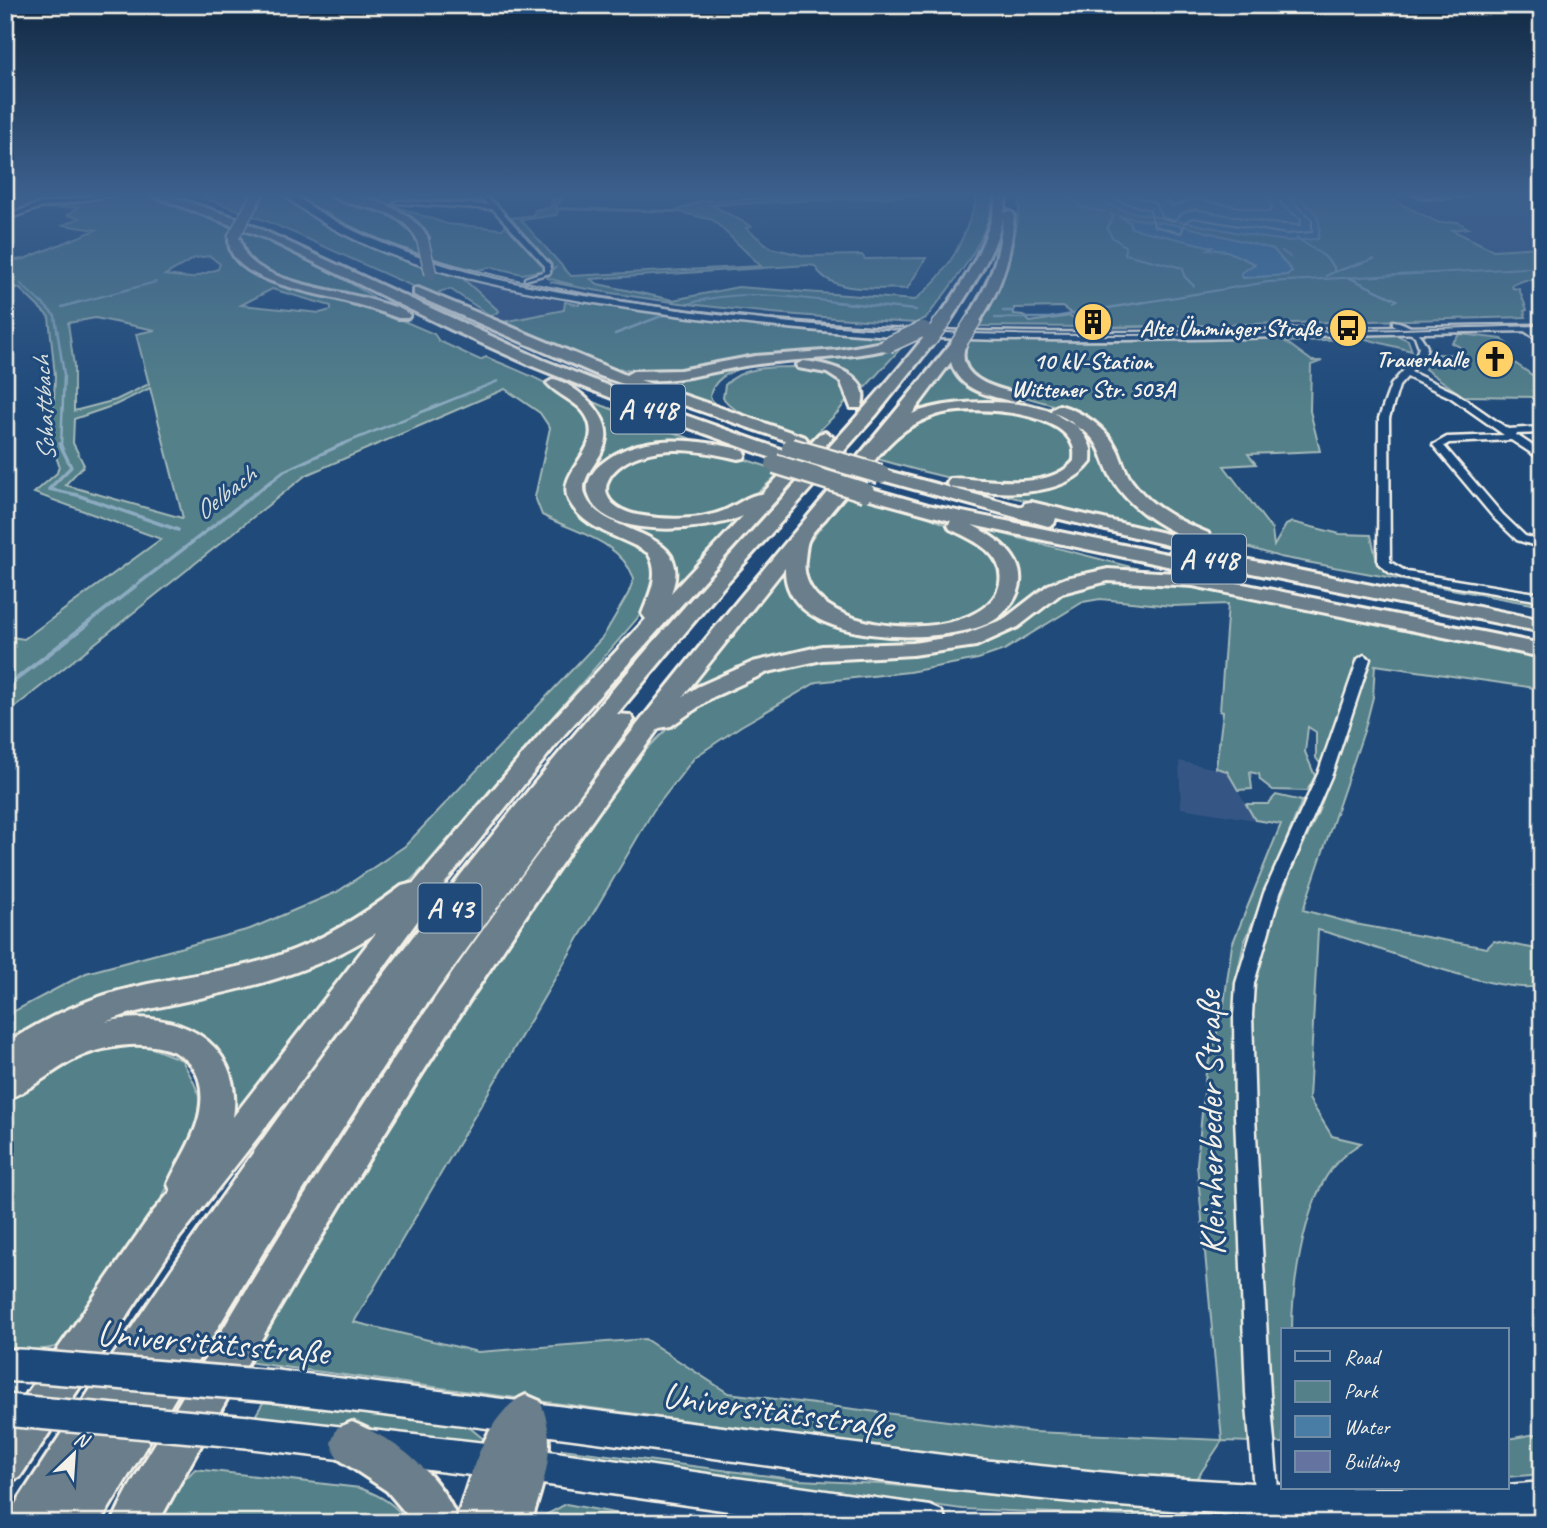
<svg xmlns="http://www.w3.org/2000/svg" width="1547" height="1528" font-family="Caveat,sans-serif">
  <rect width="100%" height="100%" fill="#1f4a7a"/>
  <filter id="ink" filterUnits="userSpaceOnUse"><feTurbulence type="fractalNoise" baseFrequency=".0143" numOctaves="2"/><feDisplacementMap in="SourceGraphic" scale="14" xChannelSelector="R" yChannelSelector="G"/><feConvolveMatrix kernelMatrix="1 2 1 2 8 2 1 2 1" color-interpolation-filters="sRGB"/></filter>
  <g filter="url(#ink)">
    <g fill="#345685">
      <polygon points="1377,193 1542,193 1542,247 1493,250"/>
      <polygon points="457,275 565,302 564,310 503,322 491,316 499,311"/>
      <polygon points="533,283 694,310 887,328 1037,332 1380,325 1387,329 1112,335 822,327 643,307 530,287"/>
      <polygon points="1179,761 1227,771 1255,820 1181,808"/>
    </g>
    <g fill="#538089" stroke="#a4b8b8" stroke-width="2" fill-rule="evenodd">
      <polygon points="25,193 104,193 41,205 5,216 5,205 13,202 5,200"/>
      <path d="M132,193C216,207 312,259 385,304L339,292L331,295L369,306L434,334L439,341L480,360L486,357C516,370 598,397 593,438C591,453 574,472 566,486L571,506L585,517L634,540L651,555L659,571L653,596L636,620L424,867L398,893L328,940L5,1052V1016L86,973L250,929L337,892L405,846L603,637L628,594L634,578C619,540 576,533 542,515L535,497L550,428L540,413L505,389L306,475L5,715V636L24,639L161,539L34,493L57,473L59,465L52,445L55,376L49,317L20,289L5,285V261L24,259L96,230L63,225L80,218L68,215L78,207L38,209ZM210,256L220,264L218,269L191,278L165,275L195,258ZM272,289L331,306V310L320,313L241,305ZM95,318L155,330L136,334L149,384L116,400L74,411V366L68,323ZM150,388L183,518H182L65,485L84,465L73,443L74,419L115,405Z"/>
      <path d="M187,193H354L375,198L470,193L481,201L426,200L421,205L400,200L389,204L447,224L502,229L513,221L511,218L533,215L535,210L549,208L553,203L552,200L563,197L555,208L676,211L700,201L895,193H976L712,205L751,226L746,228L771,248L806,256L862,255L865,259L926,258L907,289C878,287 830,295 815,266L809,265L591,279L598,284L673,300L738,287L915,300C954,268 964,238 979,193H994C988,243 956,279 926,318L916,323C791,316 671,306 550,282L573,285L547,278L555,268L522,274L492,267L458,274L499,311L491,316L450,289L439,292L442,296L439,297C355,264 274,218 187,193ZM559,209L679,212L713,220L761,266L571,276L521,220L556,215Z"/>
      <path d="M1020,193H1379L1439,223L1458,222L1468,228L1452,230L1493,250L1542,247V280H1525L1512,285L1513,288L1519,289L1527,310L1524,311L1526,317L1096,328L1216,325L1092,327L1062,307L1014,308V314L1023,315L1030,322L1070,316L1088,327L977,326C999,283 1020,242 1020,193Z"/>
      <polygon points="580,300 761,325 900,336 864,348 683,373 645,373 596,365 503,322 564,310 565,302 579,305"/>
      <polygon points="1391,333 1408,340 1412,351 1362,338 1286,342 1312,361 1322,361 1311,365 1310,411 1320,451 1248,454 1256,464 1224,466 1272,530 1274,546 1286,525 1292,522 1340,534 1371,535 1377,562 1395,574 1542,601 1542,606 1280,557 1208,535 1156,507 1134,487 1123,469 1117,448 1104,432 1067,409 986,386 962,367 962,348 968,338"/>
      <polygon points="1460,334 1502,339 1510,348 1510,352 1502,354 1542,382 1542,397 1463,396 1425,369 1436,354 1465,355 1460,347 1452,343"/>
      <path d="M909,339L862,391C846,383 826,368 809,364C782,358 714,363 710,397L716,406L620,375L640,377L798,359L817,363L814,359L867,353Z"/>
      <polygon points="950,362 962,379 1004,396 1053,409 1089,429 1111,470 1203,543 983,490 1005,490 1083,467 1067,427 985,404 907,418"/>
      <path d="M793,367C815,369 841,372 851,394L838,412L811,439C783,431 742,422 723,398L725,385C742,367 769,367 793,367Z"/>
      <polygon points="585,399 707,445 623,455 594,500 662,526 751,508 673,594 675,573 591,510 580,495 603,422"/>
      <path d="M992,409C1013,413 1035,415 1054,426C1106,456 1048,482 1015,484C967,486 920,471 874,458C912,418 938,410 992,409Z"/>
      <path d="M687,450L731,455L781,471C767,485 752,499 734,507C705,519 627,531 608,497C605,491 606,487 607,481C615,453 663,451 687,450Z"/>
      <path d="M847,491C889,505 939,515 975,541C990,552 1004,565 999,584C986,644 840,634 812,591C804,580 805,563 804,550Z"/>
      <polygon points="968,525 1150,572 1102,572 993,627 936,643 829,648 672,706 786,564 787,573 854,628 954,632 1018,582"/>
      <path d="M1099,580L1177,582L1542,655V689L1375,665L1373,697L1365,728L1303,910L1355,924L1487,948L1494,941L1542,950V985C1504,999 1364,941 1318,930L1309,1099L1332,1136L1361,1143C1348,1151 1334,1163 1326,1177C1303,1216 1292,1286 1292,1330H1283V1443L1222,1441L1194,1483L944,1455L247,1362L375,1152L408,1092L601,803L646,750L671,725L713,695L763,672L814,660L928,653L961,648L993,639L1013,629L1060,593ZM1100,599L1172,606L1228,604L1220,711L1223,712L1216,768L1227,771L1238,790L1252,789L1250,772L1259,774L1260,780L1273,790L1307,791L1315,776L1305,752L1308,727L1316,732V758L1319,762L1333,764C1324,809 1305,838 1288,879C1274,914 1263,951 1254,987L1236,980L1244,943L1302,801L1276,795L1268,804H1246L1255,820L1281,824L1232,945L1223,1011L1206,1072L1197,1164L1222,1440L1033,1432L728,1393L645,1339L478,1352L354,1322L653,811L695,757L741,726L817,682L909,672L978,659L1004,650L1083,602Z"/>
      <polygon points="384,924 381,936 350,964 260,1081 247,1109 221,1149 226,1104 163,1029 57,1037"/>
      <path d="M116,1044L147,1046L182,1060C187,1071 199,1088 199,1099C199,1119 190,1143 182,1161C167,1190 81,1337 58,1346C42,1352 22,1349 5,1347V1103C36,1074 74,1053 116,1044Z"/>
      <polygon points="264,1401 449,1422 470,1428 486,1441 485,1443 254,1418"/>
      <polygon points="1542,1433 1542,1474 1507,1477 1507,1439"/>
      <polygon points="562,1449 799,1480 881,1484 1212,1516 1217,1519 1215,1523 1208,1523 1128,1516 962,1509 559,1454"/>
      <path d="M195,1469L360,1488C381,1496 396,1504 408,1523H156L171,1494Z"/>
      <polygon points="566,1504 669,1523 531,1523"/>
    </g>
    <g fill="#497da6" stroke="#8dabc0" stroke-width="2">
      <path d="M1105,193H1290C1309,205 1325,214 1318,239L1286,241L1266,238L1126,211L1106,203Z"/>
      <polygon points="1118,216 1184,226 1273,249 1292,271 1287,275 1243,278 1241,273 1255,264 1227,251 1208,249 1212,247 1131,228 1130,222"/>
    </g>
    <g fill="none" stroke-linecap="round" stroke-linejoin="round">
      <g stroke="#b0c3ce" stroke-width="2">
        <polyline points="1113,193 1115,200 1150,210 1154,226 1181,233 1186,221 1193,218 1286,234 1312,232 1312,220 1294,203 1288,193"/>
        <polyline points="1122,193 1154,202 1163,218 1173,221 1184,212 1194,209 1269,223 1300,225 1301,219 1282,205 1279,193"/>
        <polyline points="1159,193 1172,206 1195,199 1268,212 1272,209 1268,193"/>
      </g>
      <g stroke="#8dabc0" stroke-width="2">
        <polyline points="1068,193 1080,207 1104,212"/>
        <polyline points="1111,214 1114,216 1107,228 1112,237 1125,246 1125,254 1183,268 1184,276 1194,286"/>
        <polyline points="1297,238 1324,256 1334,267 1334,272 1326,276"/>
        <polyline points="1282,251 1290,257"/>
        <polyline points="1334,272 1374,259"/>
        <polyline points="1348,277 1397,300 1394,302"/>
        <polyline points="5,280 15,282"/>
        <polyline points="21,284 42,304"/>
        <path d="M691,303C744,287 800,299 855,304"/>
        <polyline points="73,304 156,282"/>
        <polyline points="1134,304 1268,282 1542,267"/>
      </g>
      <g stroke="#8dabc0" stroke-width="2.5">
        <polyline points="41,302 55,316 64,375 61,446"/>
        <polyline points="836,302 916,310"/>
        <polyline points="62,307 79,302"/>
        <polyline points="1003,311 1014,311"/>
        <polyline points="995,318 1049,318 1144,302"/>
        <polyline points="615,334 664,315"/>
        <polyline points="338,446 498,381"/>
      </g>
      <g stroke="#8dabc0" stroke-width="3.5">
        <polyline points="60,444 71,467 49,489 77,495 178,530"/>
        <polyline points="84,626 284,471 343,444"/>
      </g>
      <polyline stroke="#8dabc0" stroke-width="4.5" points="5,688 87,624"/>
      <defs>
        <g id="minor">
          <polygon points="114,193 125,193 39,208 5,220 5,216 38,204"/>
          <polygon points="475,193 481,193 497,206 550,265 550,273 525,280 525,278 545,271 545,266 493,209 395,203 398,201 489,205"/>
          <path d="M1393,321C1409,323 1421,333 1427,347L1424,357L1411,372L1456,393L1508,429L1542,427V433L1515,434L1542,452V460L1511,440L1449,443L1444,446L1503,515L1525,536L1542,541V548L1517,540L1495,519L1433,445L1447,437L1504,435L1450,397L1407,377L1399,386L1389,418L1390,562L1407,572L1542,594V601L1405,578L1390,573L1378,563L1379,418L1391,385L1416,356L1419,347L1415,336L1393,325Z"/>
          <polygon points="1523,326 1529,326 1542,337 1542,343 1523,330"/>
          <polygon points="1364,655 1370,659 1332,774 1280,893 1254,983 1252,1015 1255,1116 1270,1393 1279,1502 1276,1511 1267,1514 1258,1511 1255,1502 1246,1393 1235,1116 1234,1015 1236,983 1264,893 1318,774 1358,659"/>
        </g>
        <polygon id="tertiary" points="1267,1487 1278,1491 1286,1523 1254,1523 1252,1502 1256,1491"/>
        <g id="secondary">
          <path d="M282,193C293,192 301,199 310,206C339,225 370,239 402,251C486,283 578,296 666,308C961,348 1246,327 1542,325V331C1350,333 1159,344 967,339C843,336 718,323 595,303C494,287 361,262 282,193Z"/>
          <polygon points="5,1349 29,1350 40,1355 45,1366 40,1377 29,1382 5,1381"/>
          <path d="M274,1370L982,1460L1137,1476L1283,1485V1488H1507V1485L1542,1482V1516C1282,1528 1020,1501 763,1465C601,1442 437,1421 274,1402L263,1397L258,1386L263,1375Z"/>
          <polygon points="248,1416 528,1448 930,1506 942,1511 947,1523 811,1523 528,1482 248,1448 237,1443 232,1432 237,1421"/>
        </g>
        <g id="motorway">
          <polygon points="146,193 160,193 234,217 543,360 665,408 789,452 791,456 783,461 777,460 654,415 532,366 452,330 265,238"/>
          <polygon points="253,193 263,193 256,206 252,207 247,204"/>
          <path d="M326,193C357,190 413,209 428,238L418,240C394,199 357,214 326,193Z"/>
          <path d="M997,193H1007L1004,213L1009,211L1014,214C1011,258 1002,287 978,324H968L966,321C989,283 999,262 1003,217C994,255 972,288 950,321H940L938,318C966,279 990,241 997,193Z"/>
          <path d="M230,234H238C242,242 242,250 248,258C274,285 340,290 375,301C386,305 401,307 410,315L408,318H398C380,311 361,305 341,300C312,292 219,279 230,234Z"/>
          <path d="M418,288L626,375L633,371L680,370L755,356L838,350L888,341L895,345L893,348C848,359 803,358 758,364C718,369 680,383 640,380L805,437L807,440L805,443L799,445L600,376L414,295V289Z"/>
          <path d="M930,335L937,339L877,414L725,585L617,714L630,715L634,720L399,1042L267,1246L100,1523H6L13,1508C183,1244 364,988 565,746C621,679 678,613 737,548C800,478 866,410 925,336Z"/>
          <path d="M959,339L966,343C953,378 994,388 1019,394L1022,397L1014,402C988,395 959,391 951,362L912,414C953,396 1072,392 1090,446C1092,450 1091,457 1091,462C1063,500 998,494 956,488L950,487L947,483L950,479C961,477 972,480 983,480C1012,482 1054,485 1074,461C1074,457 1075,450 1073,446C1061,409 966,405 936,415C907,425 893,438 874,461C858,480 841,499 826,518C821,524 812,531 809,539C806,544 806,553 805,559C794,639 988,649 1000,583C1005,553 973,540 950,529L948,525L951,521L859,496L856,492L859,488L865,487L928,505L1172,555L1169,552L1176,547L1056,518L1054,524L1048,526L874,478L871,474L880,469L1022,507L1025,503L1031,502L1189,539C1158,525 1127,507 1110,475C1103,462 1102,448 1091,437C1080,425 1062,421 1051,410L1059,405C1084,412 1107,428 1118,451C1123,463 1126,475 1135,485C1153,508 1181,522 1208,533L1210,537L1203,542L1210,547L1205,551L1542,620V632L1202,563L1205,566L1202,570L1195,572L972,525C1003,541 1036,567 1012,603C1005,612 997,620 987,624C937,645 783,647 785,568L683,696L697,687L753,662L822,646L913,643L963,635L1004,619L1048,585L1066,578L1108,569L1193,574L1542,644V657L1193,586L1108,581L1062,593L1018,627L976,646L913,655L822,660L768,672L713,697L671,726L659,728C472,980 309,1247 158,1523H112C126,1489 147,1458 165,1427C198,1370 232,1314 266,1258C384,1065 514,879 655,702C752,580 855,463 952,342Z"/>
          <path d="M803,361C826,363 875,374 861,408H851L841,382L827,373L798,368L796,365Z"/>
          <path d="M554,379C567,382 584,395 593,405C633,452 568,468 588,501C609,537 696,529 671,593L743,516C709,531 598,542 588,492C586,482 593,470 601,464C640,431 698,439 744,450L746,454L744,458L738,459C707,452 672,445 642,455C602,467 589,504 637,515C663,520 698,521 723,511C736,506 749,494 762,494L819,434L825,432L833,437L563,736L445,883L291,1095L179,1238L20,1477L5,1483V1425L153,1212L171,1191L168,1184C180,1158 198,1134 201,1105C208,1037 129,1037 84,1055C56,1066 33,1090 5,1100V1044C44,1019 86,998 131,988C180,976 230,972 277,956C323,941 364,914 402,886L414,883L547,726L646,619L642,614C650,593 661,574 648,553C622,536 585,531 569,501C555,473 600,452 589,422C583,403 559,397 547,383ZM376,933L233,1117C245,1038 171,1007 105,1022L128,1014C217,993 296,984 376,933Z"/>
          <path d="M526,1395L540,1401C559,1444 544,1481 531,1523H414L387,1491L337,1458L331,1443L337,1428L352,1422C398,1441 438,1472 457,1518C469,1480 486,1411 526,1395Z"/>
        </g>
      </defs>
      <use href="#minor" stroke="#f4f1e8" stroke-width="5"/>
      <use href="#tertiary" stroke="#f4f1e8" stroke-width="5"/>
      <use href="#secondary" stroke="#f4f1e8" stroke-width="5"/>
      <use href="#motorway" stroke="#f4f1e8" stroke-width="6"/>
      <use href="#minor" fill="#1f4a7a" fill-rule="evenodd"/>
      <use href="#tertiary" fill="#1f4a7a" fill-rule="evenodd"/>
      <use href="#secondary" fill="#1f4a7a" fill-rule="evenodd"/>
      <use href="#motorway" fill="#6b7e8b" fill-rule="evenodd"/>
      <path stroke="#f4f1e8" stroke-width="2" d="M293,193C383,254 487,276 593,295C906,353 1226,333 1542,325"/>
      <defs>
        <g id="secondary-bridge">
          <polyline points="29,1366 274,1386"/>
          <polyline points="5,1410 248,1432"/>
        </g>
        <g id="motorway-bridge-far2">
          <polyline points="234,236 252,204"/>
          <polyline points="422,238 431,274"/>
        </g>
        <g id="motorway-bridge-far1">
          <polyline points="930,339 945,318"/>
          <polyline points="959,343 973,321"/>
          <polyline points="888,345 923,329"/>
        </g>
        <g id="motorway-bridge">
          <polyline points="791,448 880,474"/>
          <polyline points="775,464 865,492"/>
        </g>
      </defs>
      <use href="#secondary-bridge" stroke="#f4f1e8" stroke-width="36" stroke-linecap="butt"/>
      <use href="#motorway-bridge-far2" stroke="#f4f1e8" stroke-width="14" stroke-linecap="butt"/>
      <use href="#motorway-bridge-far1" stroke="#f4f1e8" stroke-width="18" stroke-linecap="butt"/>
      <use href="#motorway-bridge" stroke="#f4f1e8" stroke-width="23" stroke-linecap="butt"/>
      <use href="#secondary-bridge" stroke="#1f4a7a" stroke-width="31"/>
      <use href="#motorway-bridge-far2" stroke="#6b7e8b" stroke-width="11"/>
      <use href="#motorway-bridge-far1" stroke="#6b7e8b" stroke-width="15"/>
      <use href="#motorway-bridge" stroke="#6b7e8b" stroke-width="18"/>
    </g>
    <polygon fill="#56638a" stroke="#f4f1e8" stroke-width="2" points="1392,193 1461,193 1468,195 1466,198 1423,200 1412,195 1395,194"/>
    <polygon fill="#6473a0" stroke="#f4f1e8" stroke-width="2" points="1414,193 1461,193 1468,195 1424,197"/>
  </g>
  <linearGradient id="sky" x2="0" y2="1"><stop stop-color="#112943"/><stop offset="0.48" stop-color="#3c608d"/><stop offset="1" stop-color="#3c608d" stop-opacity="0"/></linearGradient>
  <rect width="1547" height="406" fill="url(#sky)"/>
  <defs>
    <symbol id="building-disc" viewBox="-11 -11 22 22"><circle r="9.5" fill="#ffd166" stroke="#1f4a7a"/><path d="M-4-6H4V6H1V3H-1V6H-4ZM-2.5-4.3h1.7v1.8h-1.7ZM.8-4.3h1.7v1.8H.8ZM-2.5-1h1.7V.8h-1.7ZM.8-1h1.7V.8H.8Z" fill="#111"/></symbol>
    <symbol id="bus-disc" viewBox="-11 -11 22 22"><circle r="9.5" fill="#ffd166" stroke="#1f4a7a"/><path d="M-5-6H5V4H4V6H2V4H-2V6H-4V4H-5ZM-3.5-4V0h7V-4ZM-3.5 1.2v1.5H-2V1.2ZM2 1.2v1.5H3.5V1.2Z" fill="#111"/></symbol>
    <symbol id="church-disc" viewBox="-11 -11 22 22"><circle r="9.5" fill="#ffd166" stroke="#1f4a7a"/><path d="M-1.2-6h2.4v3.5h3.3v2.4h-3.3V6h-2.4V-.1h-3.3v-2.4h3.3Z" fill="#111"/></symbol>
  </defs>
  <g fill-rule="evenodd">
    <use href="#building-disc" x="1071" y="300" width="44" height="44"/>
    <use href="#bus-disc" x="1326" y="306" width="44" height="44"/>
    <use href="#church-disc" x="1473" y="337" width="44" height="44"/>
  </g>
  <g text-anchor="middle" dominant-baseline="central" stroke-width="6" stroke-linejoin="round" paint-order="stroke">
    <g font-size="24" font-weight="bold" fill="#f4f1e8" stroke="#1f4a7a" text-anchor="end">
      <text x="1321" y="328">Alte Ümminger Straße</text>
      <text x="1468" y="359">Trauerhalle</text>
      <text x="1093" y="361" text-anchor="middle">10 kV-Station<tspan x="1093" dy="28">Wittener Str. 503A</tspan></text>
    </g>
    <g font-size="26" font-style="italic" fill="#dae0de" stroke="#1f4a7a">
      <text transform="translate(44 409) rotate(-93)">Schattbach</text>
      <text transform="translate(225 493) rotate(-38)">Oelbach</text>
    </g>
    <g fill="#1f4a7a" stroke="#b4bfc7" stroke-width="2">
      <rect x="611" y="384.5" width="74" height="49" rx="5"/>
      <rect x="1172" y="534.5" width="74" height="49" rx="5"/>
      <rect x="418.5" y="883.5" width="63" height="49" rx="5"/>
    </g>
    <g font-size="28" font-weight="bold" fill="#f4f1e8">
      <text x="648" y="409">A 448</text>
      <text x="1209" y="559">A 448</text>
      <text x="450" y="908">A 43</text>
    </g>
    <g font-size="37" fill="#f4f1e8" stroke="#1f4a7a">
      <text transform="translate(1210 1123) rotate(-91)">Kleinherbeder Straße</text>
      <text transform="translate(213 1342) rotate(5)">Universitätsstraße</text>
      <text transform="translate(778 1410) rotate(8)">Universitätsstraße</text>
    </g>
  </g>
  <rect width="1547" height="1528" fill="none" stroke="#1f4a7a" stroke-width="28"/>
  <rect x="14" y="14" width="1519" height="1500" fill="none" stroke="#f4f1e8" stroke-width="2.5" filter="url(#ink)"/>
  <rect x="1281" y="1328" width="228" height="161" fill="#1f4a7a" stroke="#748da6" stroke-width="2"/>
  <rect x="1295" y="1351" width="35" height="10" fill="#1f4a7a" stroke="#748da6" stroke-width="2"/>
  <text x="1344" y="1364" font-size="21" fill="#f4f1e8">Road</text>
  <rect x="1295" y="1381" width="35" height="21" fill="#538089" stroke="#748da6" stroke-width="2"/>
  <text x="1344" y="1398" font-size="21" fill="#f4f1e8">Park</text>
  <rect x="1295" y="1416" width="35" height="21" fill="#497da6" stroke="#748da6" stroke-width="2"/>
  <text x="1344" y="1434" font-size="21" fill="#f4f1e8">Water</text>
  <rect x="1295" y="1451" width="35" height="21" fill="#6473a0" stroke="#748da6" stroke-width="2"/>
  <text x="1344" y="1468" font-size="21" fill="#f4f1e8">Building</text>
  <g transform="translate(74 1454) rotate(25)" stroke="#1f4a7a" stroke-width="5" paint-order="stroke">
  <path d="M0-5L12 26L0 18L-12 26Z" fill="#f4f1e8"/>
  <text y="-10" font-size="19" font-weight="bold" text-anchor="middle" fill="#f4f1e8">N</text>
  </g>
</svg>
